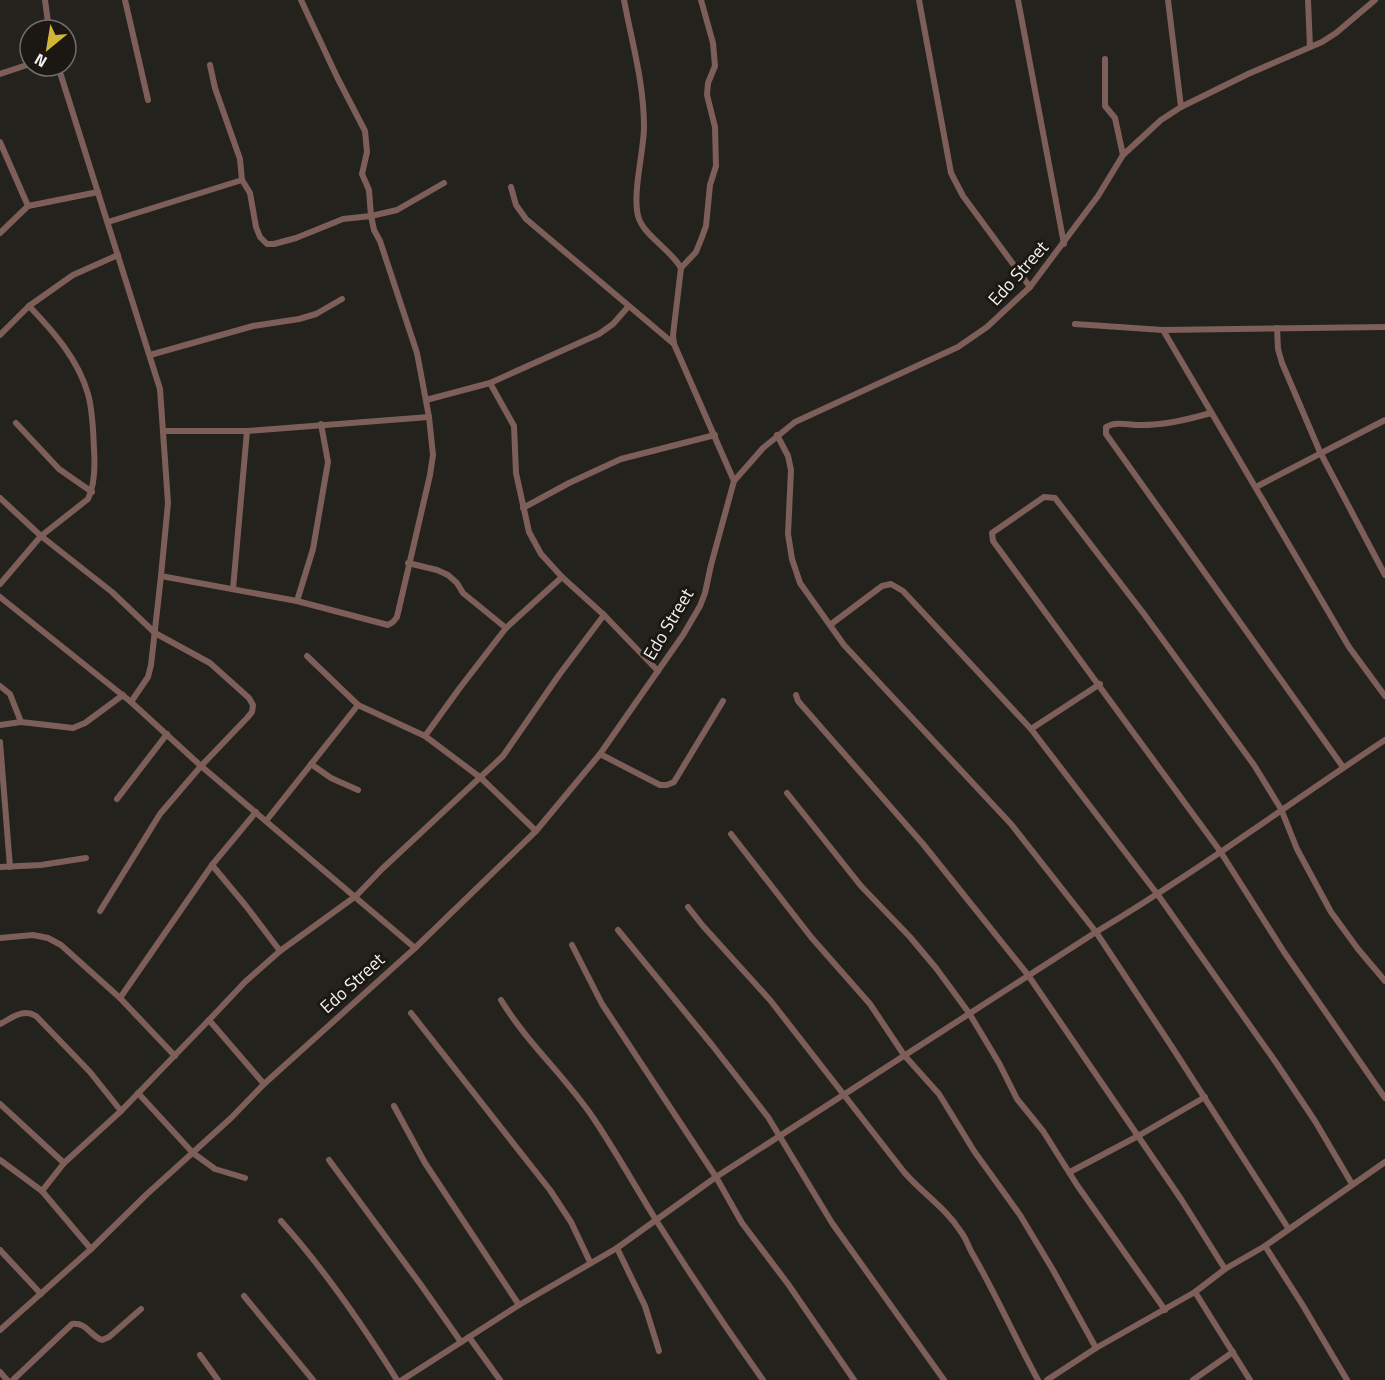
<svg xmlns="http://www.w3.org/2000/svg" width="1385" height="1380" font-family="'Titillium Web',sans-serif">
  <rect width="100%" height="100%" fill="#24221c"/>
  <g fill="none" stroke-linecap="round" stroke-linejoin="round">
    <g stroke="#7d5e59" stroke-width="6">
      <polyline points="45,0 49,30"/>
      <polyline points="125,0 148,100"/>
      <path d="M624,0C632,43 644,83 644,127C644,152 631,197 639,219C646,237 671,250 681,268L673,335L674,344L734,481"/>
      <polyline points="919,0 951,173 963,196 1030,287"/>
      <polyline points="1018,0 1064,244"/>
      <polyline points="1168,0 1181,107"/>
      <polyline points="1308,0 1310,47"/>
      <polyline points="1105,59 1105,106 1115,118 1123,155"/>
      <polyline points="210,65 215,88 240,159 242,180 250,193 256,227 260,237 267,244 274,244 296,238 343,219 371,216 397,210 444,183"/>
      <polyline points="58,66 160,389 168,503 161,576 297,601 388,625 393,622 397,617 430,475 433,455 429,417 417,353 380,241 374,230 371,216 369,190 362,174 367,152 365,131 337,77 301,0"/>
      <polyline points="0,74 30,64"/>
      <polyline points="0,142 28,206 98,192"/>
      <polyline points="511,187 516,205 526,219 674,344"/>
      <polyline points="108,222 242,180"/>
      <polyline points="0,233 28,206"/>
      <polyline points="681,268 696,252 702,237 706,226 710,185 716,166 715,127 707,95 708,83 715,66 713,43 701,0"/>
      <polyline points="1075,324 1163,330 1385,327"/>
      <polyline points="1277,328 1278,349 1282,363 1320,452 1385,575"/>
      <polyline points="1163,330 1349,647 1385,696"/>
      <polyline points="0,335 29,306 73,275 118,255"/>
      <polyline points="150,355 253,326 299,319 316,314 342,299"/>
      <polyline points="490,383 514,426 516,473 529,532 541,554 562,577 604,615 658,671"/>
      <polyline points="426,400 490,383 599,334 613,324 628,307"/>
      <path d="M1211,413C1186,420 1161,426 1135,425C1125,424 1115,422 1106,427V434L1343,767"/>
      <polyline points="16,423 59,469 92,492"/>
      <polyline points="164,431 247,431 429,417"/>
      <polyline points="777,435 788,456 791,470 788,534 792,559 800,583 844,645 1011,824 1096,932 1172,1047 1288,1228"/>
      <polyline points="1256,487 1385,420"/>
      <polyline points="0,498 41,536 112,592 155,633 210,663 249,698 253,705 252,712 247,718 201,766 160,814 100,911"/>
      <polyline points="523,508 569,483 621,459 715,435"/>
      <polyline points="408,563 437,570 448,575 457,583 463,593 506,628"/>
      <path d="M0,584L41,536L88,499C95,485 95,464 94,449C93,430 93,412 88,394C78,359 53,331 29,306"/>
      <polyline points="233,589 247,431"/>
      <polyline points="0,597 131,702 201,766 415,948"/>
      <polyline points="297,601 313,549 328,462 321,424"/>
      <polyline points="830,625 882,586 891,584 903,591 1031,729 1158,895 1277,1064 1315,1121 1352,1184"/>
      <polyline points="307,656 358,705 425,736 481,778 536,831"/>
      <polyline points="0,686 10,694 21,722"/>
      <polyline points="796,695 798,701 923,844 1028,975 1181,1199 1225,1269"/>
      <polyline points="131,702 148,677 151,665 161,576"/>
      <polyline points="0,725 21,722 73,728 85,723 123,695"/>
      <polyline points="1031,729 1100,684"/>
      <polyline points="425,736 459,689 506,628 562,577"/>
      <polyline points="0,742 10,867"/>
      <polyline points="600,754 660,785 667,785 674,782 723,701"/>
      <polyline points="311,764 331,778 358,790"/>
      <polyline points="787,793 861,886 910,937 936,968 969,1013 999,1063 1017,1099 1043,1131 1077,1185 1165,1310"/>
      <polyline points="117,799 167,734"/>
      <polyline points="266,821 358,705"/>
      <polyline points="731,834 811,937 870,1004 904,1055 939,1094 974,1151 1020,1215 1053,1270 1096,1348"/>
      <polyline points="212,865 246,906 280,951"/>
      <polyline points="0,867 41,865 86,858"/>
      <path d="M688,907L703,926L770,1000L904,1172C922,1193 946,1208 961,1232C966,1238 968,1246 972,1253C996,1294 1015,1338 1038,1380"/>
      <polyline points="618,930 712,1045 768,1117 832,1223 944,1380"/>
      <polyline points="0,938 33,935 48,938 61,945 120,998 175,1056"/>
      <polyline points="572,945 602,1004 716,1177 742,1223 788,1284 854,1380"/>
      <polyline points="1385,981 1358,949 1331,912 1297,849 1281,809 1254,765 1144,614 1055,498 1044,497 992,533 993,541 1220,851 1284,952 1385,1098"/>
      <polyline points="120,998 212,865 256,812"/>
      <path d="M501,1000C527,1043 566,1077 594,1119C616,1152 635,1186 656,1220C690,1274 726,1328 763,1380"/>
      <polyline points="411,1013 550,1190 571,1222 590,1262"/>
      <path d="M0,1024C12,1018 23,1008 36,1016L90,1072L121,1111"/>
      <polyline points="264,1084 209,1020 245,982 280,951 356,896 382,869 503,756 559,675 604,615"/>
      <polyline points="138,1093 193,1153 215,1169 245,1178"/>
      <polyline points="0,1104 64,1163 42,1191 91,1249"/>
      <polyline points="394,1106 425,1163 519,1305"/>
      <polyline points="0,1160 42,1191"/>
      <polyline points="329,1160 421,1285 461,1342"/>
      <polyline points="64,1163 121,1111 209,1020"/>
      <polyline points="1070,1172 1138,1136 1205,1097"/>
      <path d="M281,1221C325,1270 362,1324 397,1380"/>
      <polyline points="1265,1246 1302,1304 1347,1380"/>
      <polyline points="617,1248 645,1306 659,1351"/>
      <polyline points="0,1250 41,1294"/>
      <polyline points="1195,1292 1250,1380"/>
      <polyline points="244,1296 313,1380"/>
      <polyline points="0,1330 91,1249 147,1194 231,1118 264,1084 415,948 536,831 600,754 683,635 700,606 705,593 711,565 734,481 763,448 795,422 958,347 987,327 1030,287 1098,196 1123,155 1161,120 1181,107 1248,74 1322,42 1336,33 1375,0"/>
      <polyline points="469,1337 500,1380"/>
      <polyline points="200,1355 218,1380"/>
      <polyline points="0,1372 7,1380"/>
      <path d="M13,1380L72,1324C87,1322 90,1336 102,1340L109,1337L141,1309"/>
      <path d="M402,1380L519,1305L617,1248L716,1177L1096,932C1195,873 1288,804 1385,740"/>
      <polyline points="1047,1380 1096,1348 1195,1292 1225,1269 1265,1246 1385,1162"/>
      <polyline points="1193,1380 1233,1352"/>
    </g>
  </g>
  <g text-anchor="middle" dominant-baseline="central" stroke-width="6" stroke-linejoin="round" paint-order="stroke">
    <g font-size="18" fill="#f4f2ee" stroke="#1b1813">
      <text transform="translate(1018 273) rotate(-48)">Edo Street</text>
      <text transform="translate(668 624) rotate(-59)">Edo Street</text>
      <text transform="translate(352 983) rotate(-42)">Edo Street</text>
    </g>
  </g>
  <g transform="translate(48 48) rotate(210)"><circle r="28" fill="#1b1813" stroke="#726f6b" stroke-width="1.5"/>
  <path d="M0-4.5L10 22L0 15L-10 22Z" fill="#d4b635"/>
  <text y="-9" font-size="16" font-weight="bold" text-anchor="middle" fill="#f4f2ee">N</text>
  </g>
</svg>
